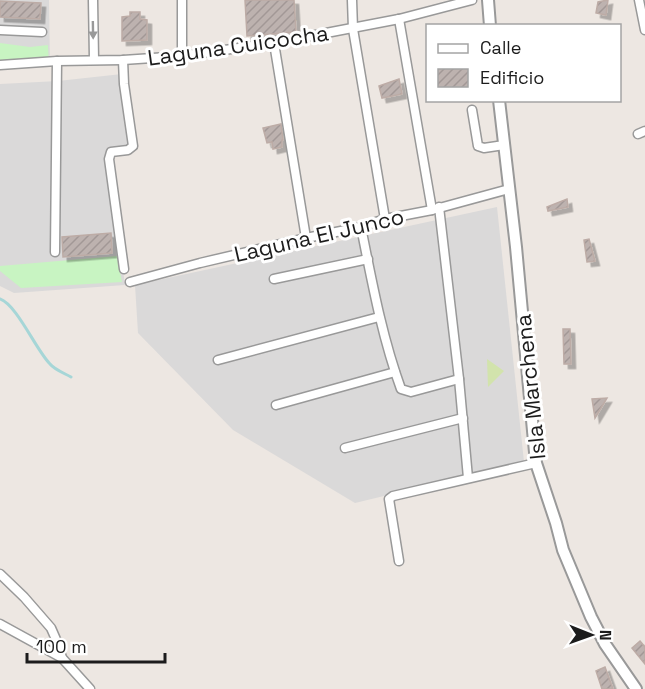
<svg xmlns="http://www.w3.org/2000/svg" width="645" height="689" font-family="'Space Grotesk',sans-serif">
  <defs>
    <pattern id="building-hatch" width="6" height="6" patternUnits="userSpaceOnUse" patternTransform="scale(1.5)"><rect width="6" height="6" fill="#bdb2af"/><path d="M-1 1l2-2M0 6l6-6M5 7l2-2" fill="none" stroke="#a29896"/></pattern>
    <filter id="shadow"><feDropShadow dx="4.5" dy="4.5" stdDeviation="0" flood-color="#0004"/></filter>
  </defs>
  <rect width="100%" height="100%" fill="#ede7e2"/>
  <g fill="#dad9d9">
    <polygon points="0,0 49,0 50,67 0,68"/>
    <polygon points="122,74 132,146 107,148 125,285 14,293 0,286 0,84 58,81"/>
    <polygon points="497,207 524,462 355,503 233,430 138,333 135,285"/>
  </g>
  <polygon fill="#d2e3ac" points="487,359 504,371 488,387"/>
  <g fill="#c8f4c2">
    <polygon points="0,43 30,47 48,45 49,66 0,67"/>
    <polygon points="117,256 122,282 21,288 0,271 0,266"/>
  </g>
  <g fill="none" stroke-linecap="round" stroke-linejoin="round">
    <path stroke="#a6d6d7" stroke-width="3" d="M0,299C17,305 36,350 50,364C55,370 64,373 71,377"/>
  </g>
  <g fill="url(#building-hatch)" stroke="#bdaca6" stroke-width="1.5" filter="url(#shadow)">
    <polygon points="245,0 294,0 296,32 247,36"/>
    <polygon points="608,0 606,15 596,13 598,2"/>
    <polygon points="0,1 41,3 40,19 0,17"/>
    <polygon points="130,12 140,12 140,19 147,20 147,40 122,41 122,17 130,16"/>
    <polygon points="399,79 402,94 382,98 379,86"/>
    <polygon points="281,124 283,140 282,140 282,147 273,149 272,142 267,143 263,128"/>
    <polygon points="567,199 568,207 548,211 547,207"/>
    <polygon points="111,233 112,253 63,257 62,237"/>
    <polygon points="589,239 595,261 587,262 584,240"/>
    <polygon points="563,329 570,329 571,364 564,364"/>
    <polygon points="607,398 595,418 592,399"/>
    <polygon points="640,641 645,647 645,664 632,648"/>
    <polygon points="605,667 613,689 602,689 596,671"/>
  </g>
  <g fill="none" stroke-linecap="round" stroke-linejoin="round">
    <defs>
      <g id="minor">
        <polyline points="93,0 94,59"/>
        <polyline points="352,0 353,29 385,219"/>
        <polyline points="639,0 645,30"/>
        <polyline points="399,19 432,210"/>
        <polyline points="0,30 42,32"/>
        <polyline points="274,43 306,238"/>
        <polyline points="182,56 182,0"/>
        <polyline points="123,60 124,84 133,146 128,150 111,152 109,159 124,269"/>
        <polyline points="0,65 57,61 123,60 182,56 274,43 399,19 472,0"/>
        <polyline points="472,110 478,146 484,148 504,145"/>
        <polyline points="638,134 645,131"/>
        <polyline points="439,207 459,379 468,478"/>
        <path d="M361,227C372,282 382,337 401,389L411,392L459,379"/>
        <polyline points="55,252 57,61"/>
        <polyline points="274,279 368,259"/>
        <polyline points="130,282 200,263 306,238 361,227 385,219 432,210 509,189"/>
        <polyline points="218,360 379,317"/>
        <polyline points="276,405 395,372"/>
        <polyline points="345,448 463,418"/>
        <polyline points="399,561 389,499 393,496 536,463"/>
        <polyline points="0,574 24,597 51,628 58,644 62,658 90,689"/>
        <polyline points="0,624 62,658"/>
      </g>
      <g id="tertiary">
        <polyline points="488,0 490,26"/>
        <polyline points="499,100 516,247 536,463 556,523 563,550 591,617 605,644 636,689"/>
      </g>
    </defs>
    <use href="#minor" stroke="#999" stroke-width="11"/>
    <use href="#tertiary" stroke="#999" stroke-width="14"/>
    <use href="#minor" stroke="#fff" stroke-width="8"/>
    <use href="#tertiary" stroke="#fff" stroke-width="10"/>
  </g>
  <defs><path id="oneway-solid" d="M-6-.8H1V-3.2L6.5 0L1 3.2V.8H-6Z" transform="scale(1.5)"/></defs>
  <use fill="#999" href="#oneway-solid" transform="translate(93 30) rotate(89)"/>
  <g text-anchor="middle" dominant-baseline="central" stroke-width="6" stroke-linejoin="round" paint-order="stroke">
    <g font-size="22" fill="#1c1c1c" stroke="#fff">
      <text transform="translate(238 45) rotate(-8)">Laguna Cuicocha</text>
      <text transform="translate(319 235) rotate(-13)">Laguna El Junco</text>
      <text transform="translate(530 387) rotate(-96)">Isla Marchena</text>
    </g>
  </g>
  <rect x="426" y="24" width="195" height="78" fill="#ffffff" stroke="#a4a4a4" stroke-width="1.5"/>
  <rect x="438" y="44" width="30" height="9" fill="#ffffff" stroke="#a4a4a4" stroke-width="1.5"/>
  <text x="480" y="54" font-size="18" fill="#1c1c1c">Calle</text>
  <rect x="438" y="69" width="30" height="18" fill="url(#building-hatch)" stroke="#a4a4a4" stroke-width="1.5"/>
  <text x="480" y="84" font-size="18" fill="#1c1c1c">Edificio</text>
  <g transform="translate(591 635) rotate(91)" stroke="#ffffff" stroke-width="4.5" paint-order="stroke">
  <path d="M0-4.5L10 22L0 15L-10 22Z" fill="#1c1c1c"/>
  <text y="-9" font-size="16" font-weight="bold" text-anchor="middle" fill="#1c1c1c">N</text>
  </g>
  <path d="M27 653v9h138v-9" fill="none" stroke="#1c1c1c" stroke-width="3"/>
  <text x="36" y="653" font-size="18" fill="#1c1c1c" stroke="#ffffff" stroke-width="4.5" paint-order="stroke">100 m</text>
</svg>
